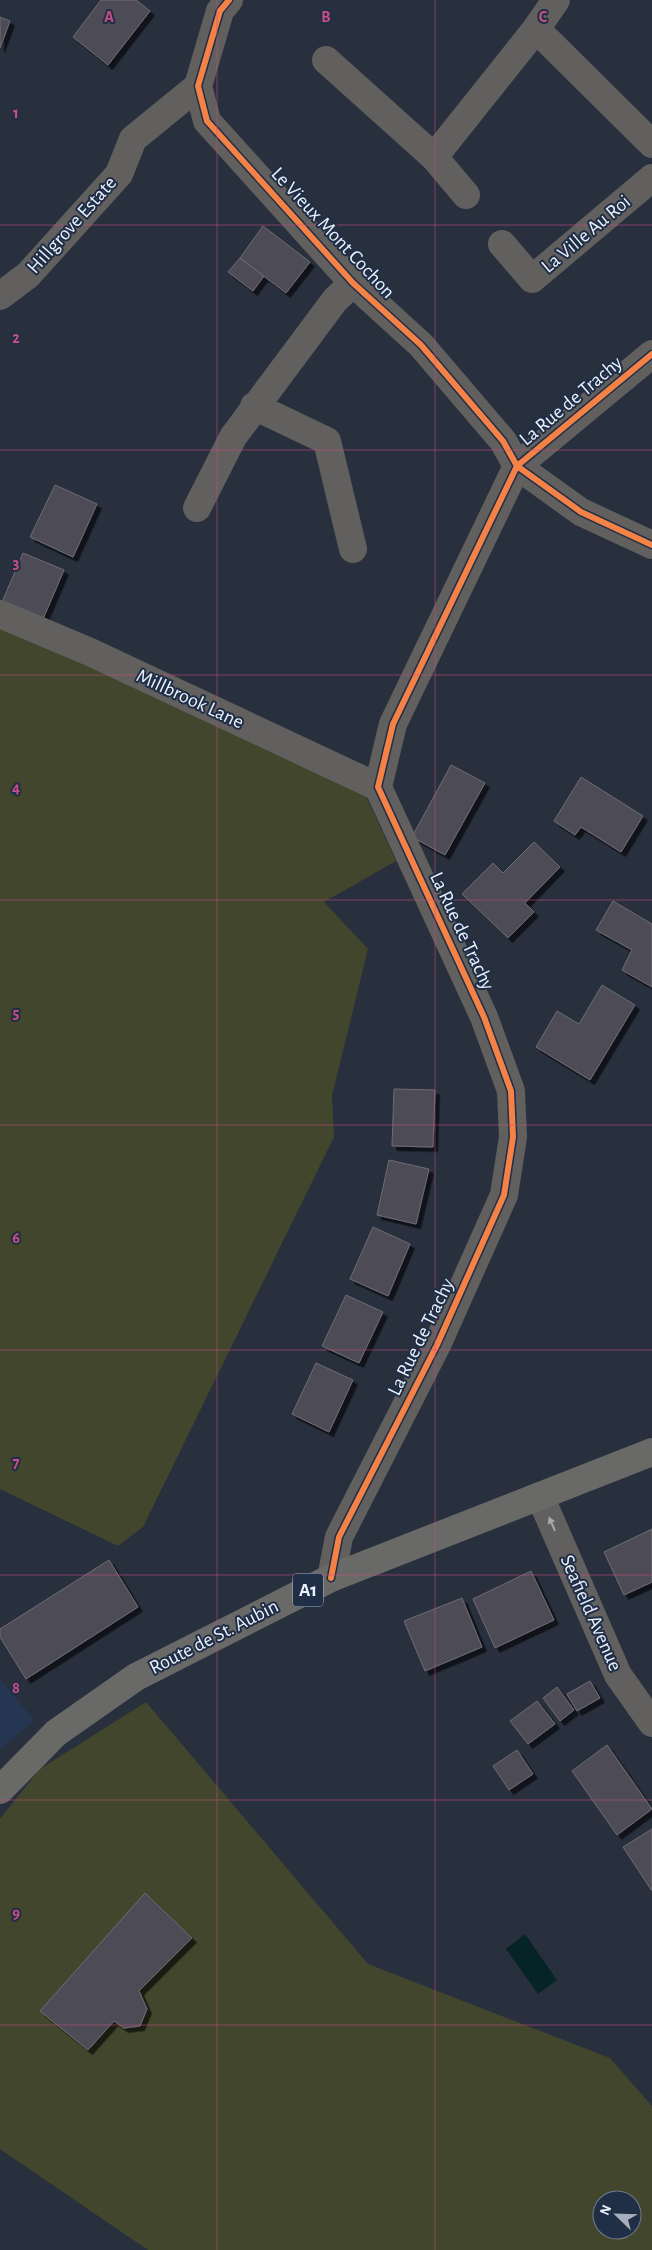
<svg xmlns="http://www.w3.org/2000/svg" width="652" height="2250" font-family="'Alegreya Sans',sans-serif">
  <defs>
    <filter id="shadow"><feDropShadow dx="4.5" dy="4.5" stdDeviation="0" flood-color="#0009"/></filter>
  </defs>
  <rect width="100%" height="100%" fill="#28303e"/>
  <polygon fill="#253652" points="0,1679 34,1720 0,1750"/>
  <g fill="#42462c" fill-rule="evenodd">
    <polygon points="0,622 365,794 396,861 324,902 368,949 332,1096 334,1137 143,1527 118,1546 0,1489"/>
    <path d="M146,1702L368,1964L610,2058L652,2106V2250H148L0,2149V1819L40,1769ZM602,2200H632V2230H602Z"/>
  </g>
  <polygon fill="#062427" points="525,1934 557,1980 538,1994 506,1949"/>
  <g fill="#4e4c55" stroke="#6e6b74" filter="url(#shadow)">
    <polygon points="101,0 136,0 150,11 108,65 73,37"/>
    <polygon points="0,17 10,21 0,48"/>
    <polygon points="263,226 310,262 286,293 240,258"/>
    <polygon points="240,258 264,276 253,291 228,272"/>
    <polygon points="55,485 97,504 73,557 30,537"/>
    <polygon points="23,553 64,570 43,619 2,602"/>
    <polygon points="451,765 485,783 445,855 412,837"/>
    <polygon points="581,777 643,816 621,852 581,827 575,835 554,821"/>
    <polygon points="534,842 560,867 525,903 534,912 508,938 462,894 493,863 503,873"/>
    <polygon points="613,901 652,924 652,987 622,970 632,950 596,930"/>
    <polygon points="602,985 635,1005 590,1080 536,1047 557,1011 579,1024"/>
    <polygon points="394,1089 435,1090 433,1147 392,1146"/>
    <polygon points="389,1160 429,1169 416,1224 377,1215"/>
    <polygon points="373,1227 410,1244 388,1296 350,1279"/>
    <polygon points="346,1295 383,1312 359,1363 322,1346"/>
    <polygon points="316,1363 353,1380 329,1432 292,1414"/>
    <polygon points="652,1529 652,1582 624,1595 604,1552"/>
    <polygon points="109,1560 138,1607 26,1679 0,1637 0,1629"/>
    <polygon points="531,1571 554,1620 495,1648 473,1599"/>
    <polygon points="462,1598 482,1647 425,1671 404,1621"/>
    <polygon points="590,1681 600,1698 577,1711 567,1694"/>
    <polygon points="557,1687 574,1710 560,1721 543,1698"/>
    <polygon points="537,1701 555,1724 528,1744 510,1721"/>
    <polygon points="607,1745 652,1809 617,1835 572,1771"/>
    <polygon points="517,1750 533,1774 509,1790 493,1766"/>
    <polygon points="652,1829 652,1891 623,1847"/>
    <polygon points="145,1893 192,1938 139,1991 147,2009 140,2026 124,2028 114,2021 88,2050 40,2011"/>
  </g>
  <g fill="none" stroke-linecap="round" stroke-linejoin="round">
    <g stroke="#61605e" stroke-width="28">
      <polyline points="229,0 220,11 198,86 207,121 353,283 421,345 503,441 517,466 581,512 652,545"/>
      <polyline points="556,0 536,29 652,144"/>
      <polyline points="326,60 434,157 536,29"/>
      <polyline points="434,157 466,195"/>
      <polyline points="502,244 532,279 652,178"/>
      <polyline points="0,296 28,275 119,174 133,139 198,86"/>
      <polyline points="254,406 327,441 353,549"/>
      <polyline points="197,508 233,437 335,300 353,283"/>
      <polyline points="0,614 90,652 378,787"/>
      <polyline points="540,1496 618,1675 652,1723"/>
      <polyline points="331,1578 339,1537 437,1345 504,1195 513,1137 511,1091 484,1017 378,787 393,724 517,466 652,354"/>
    </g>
    <polyline stroke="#696968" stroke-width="28" points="0,1790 56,1733 136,1677 331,1578 652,1452"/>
    <defs>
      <g id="cycleway">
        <polyline points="229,0 220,11 198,86 207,121 353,283 421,345 503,441 517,466 581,512 652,545"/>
        <polyline points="331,1578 339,1537 437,1345 504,1195 513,1137 511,1091 484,1017 378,787 393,724 517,466 652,354"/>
      </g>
    </defs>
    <use href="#cycleway" stroke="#202e46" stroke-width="9"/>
    <use href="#cycleway" stroke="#f48246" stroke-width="6"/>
  </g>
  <defs><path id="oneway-solid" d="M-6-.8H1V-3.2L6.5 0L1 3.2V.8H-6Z" transform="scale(1.25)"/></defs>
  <use fill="#a6a9ae" href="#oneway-solid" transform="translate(552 1524) rotate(-114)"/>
  <path fill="none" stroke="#cc4e84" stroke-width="1" stroke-opacity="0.55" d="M217,0V2250M435,0V2250M0,225H652M0,450H652M0,675H652M0,900H652M0,1125H652M0,1350H652M0,1575H652M0,1800H652M0,2025H652"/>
  <g text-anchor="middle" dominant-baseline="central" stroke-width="4" stroke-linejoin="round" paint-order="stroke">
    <rect fill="#202e46" stroke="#adb7c8" stroke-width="1" x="293" y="1573.5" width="30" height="33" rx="4"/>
    <g font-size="19" font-weight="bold" fill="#eaf2ff">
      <text x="308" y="1590">A1</text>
    </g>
    <g font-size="20" fill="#eaf2ff" stroke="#202e46">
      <text transform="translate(72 225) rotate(-48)">Hillgrove Estate</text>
      <text transform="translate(333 233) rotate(47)">Le Vieux Mont Cochon</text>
      <text transform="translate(586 234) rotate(-40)">La Ville Au Roi</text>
      <text transform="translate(571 401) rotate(-40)">La Rue de Trachy</text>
      <text transform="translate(190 699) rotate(25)">Millbrook Lane</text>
      <text transform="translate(462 931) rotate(65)">La Rue de Trachy</text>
      <text transform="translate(421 1337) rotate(-64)">La Rue de Trachy</text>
      <text transform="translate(591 1613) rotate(66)">Seafield Avenue</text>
      <text transform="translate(214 1637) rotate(-27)">Route de St. Aubin</text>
    </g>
  </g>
  <g font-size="16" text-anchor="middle" font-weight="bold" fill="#cc4e84" stroke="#202e46" stroke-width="4" stroke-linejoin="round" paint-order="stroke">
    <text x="109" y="22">A</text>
    <text x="326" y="22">B</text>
    <text x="543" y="22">C</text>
    <text x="16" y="118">1</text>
    <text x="16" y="343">2</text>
    <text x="16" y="568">3</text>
    <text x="16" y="793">4</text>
    <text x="16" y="1018">5</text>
    <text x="16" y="1243">6</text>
    <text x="16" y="1468">7</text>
    <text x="16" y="1693">8</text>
    <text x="16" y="1918">9</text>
  </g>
  <g transform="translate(617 2215) rotate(293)"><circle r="24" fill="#202e46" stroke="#717c90"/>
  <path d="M0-4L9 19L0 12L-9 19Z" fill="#a6aebb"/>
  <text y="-8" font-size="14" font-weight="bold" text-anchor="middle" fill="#eaf2ff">N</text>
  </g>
</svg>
